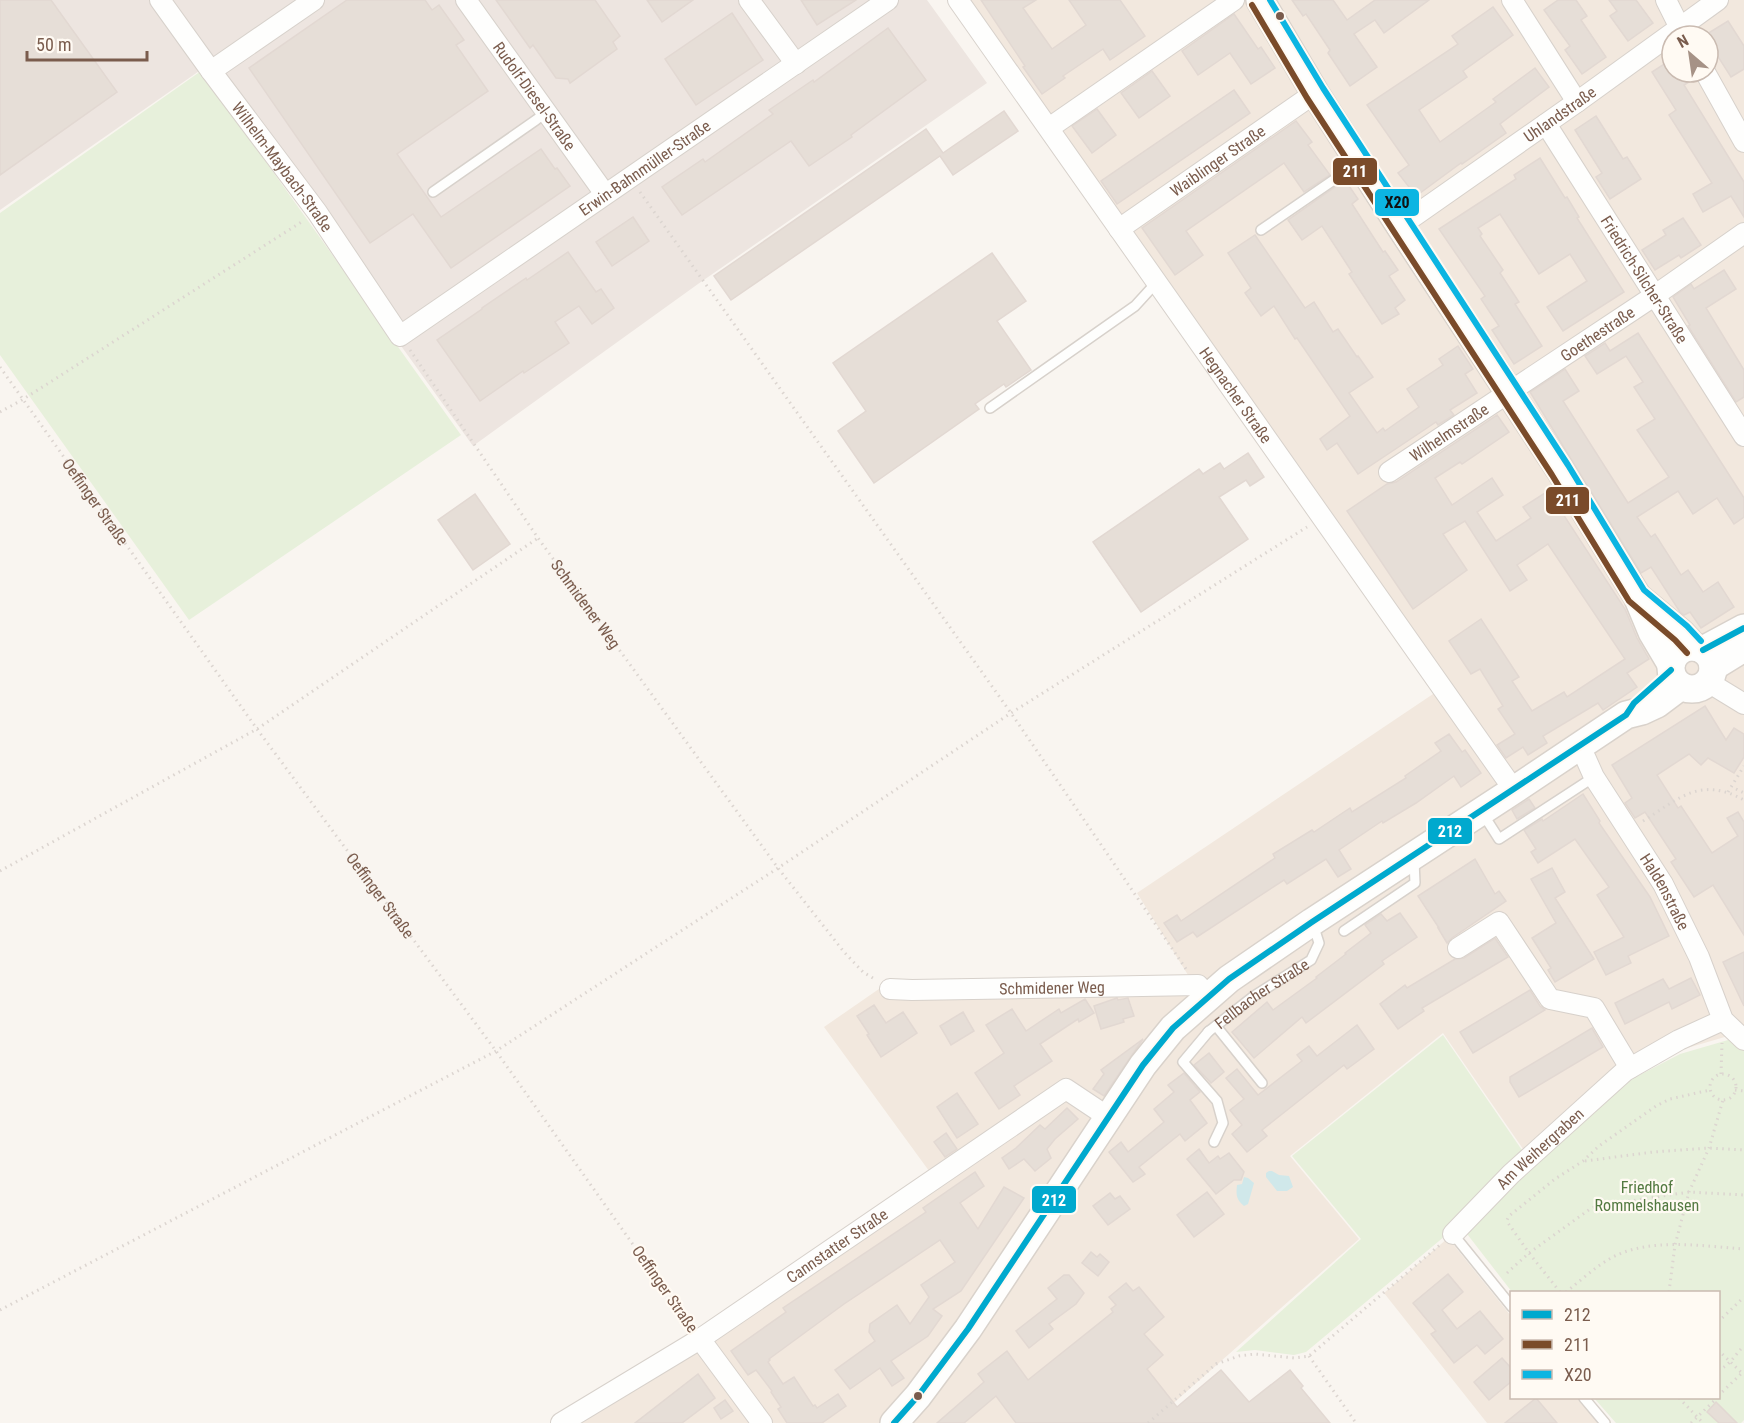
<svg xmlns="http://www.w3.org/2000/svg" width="1744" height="1423" font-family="'Roboto Condensed',sans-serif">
  <rect width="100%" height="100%" fill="#f9f5f0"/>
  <g fill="#f2e8de" fill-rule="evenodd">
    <path d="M955,0H1744V1045L1735,1034L1677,1051L1629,1077L1532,1162L1443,1033L1290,1156L1359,1239L1151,1423H560L932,1175L824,1027L889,982L1193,983L1137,893L1439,690ZM1672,36H1708V72H1672Z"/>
    <polygon points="1448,1238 1511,1316 1512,1398 1578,1398 1598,1423 1487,1423 1384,1293"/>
  </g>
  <polygon fill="#ede5e0" points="0,0 927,0 987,83 698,284 473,446 202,69 0,210"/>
  <g fill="#e7f0db">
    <polygon points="201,71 461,435 189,620 0,355 0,213"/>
    <polygon points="1443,1035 1526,1156 1451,1231 1306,1352 1294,1355 1255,1350 1236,1352 1361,1239 1292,1156"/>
    <polygon points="1735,1038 1744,1050 1744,1420 1741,1423 1616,1423 1594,1398 1718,1398 1718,1292 1512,1292 1464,1230 1533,1165 1632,1079 1680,1054"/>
  </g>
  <g fill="#d0e8ea">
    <polygon points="1269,1171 1272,1171 1279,1175 1289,1176 1293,1187 1287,1191 1277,1191 1266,1177 1266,1173"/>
    <path d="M1244,1177L1248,1178L1254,1183L1248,1204L1244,1206C1236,1199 1236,1195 1237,1185L1242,1184Z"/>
  </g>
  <g fill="#e6ded7" stroke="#e2d8d2" stroke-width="1.5">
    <polygon points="0,0 51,0 117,92 0,175"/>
    <polygon points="347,0 425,0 432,10 439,5 464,40 456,45 488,91 397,154 441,217 541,149 555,169 557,168 570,186 451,268 413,214 370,243 249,68"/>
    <polygon points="496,0 595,0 620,36 613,42 617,49 570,83 568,79 556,78 533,45 530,48"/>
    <polygon points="647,0 693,0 662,22"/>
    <polygon points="801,0 856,0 817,25"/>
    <polygon points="981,0 1036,0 1023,8 1052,49 1086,25 1069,0 1120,0 1145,36 1110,60 1103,49 1063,76 1065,78 1042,94 1023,67 1025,66"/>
    <polygon points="1292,0 1333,0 1347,20 1375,0 1429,0 1384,33 1375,20 1354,34 1377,67 1350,86 1328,53 1330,50 1306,14 1303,16"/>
    <polygon points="1558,0 1576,0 1587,16 1581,20 1606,57 1582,74 1565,50 1570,46 1544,10"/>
    <polygon points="1609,0 1636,0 1653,23 1628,41 1610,16 1617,11"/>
    <polygon points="1493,7 1513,35 1463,71 1467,77 1419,110 1440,142 1496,102 1493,99 1535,68 1549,87 1500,124 1506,133 1462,164 1461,163 1416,196 1398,173 1409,165 1367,105 1458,44 1452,36"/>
    <polygon points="732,13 763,60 696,105 665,59"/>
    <polygon points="1234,14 1258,49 1261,47 1275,68 1251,84 1230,53 1198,75 1182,51"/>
    <polygon points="1728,21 1744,46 1744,69 1731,77 1708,41 1707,36 1707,34"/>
    <polygon points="888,28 926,80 851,135 852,137 809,166 791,141 682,215 662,187 703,159 705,162 773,114 769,110 813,80 814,82"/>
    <polygon points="1672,59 1672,72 1683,72 1689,82 1684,85 1744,182 1744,217 1731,196 1703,212 1693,194 1712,183 1669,115 1676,110 1652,72"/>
    <polygon points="1152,71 1170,96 1139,118 1121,93"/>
    <polygon points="1234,90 1250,113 1117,204 1101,181"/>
    <polygon points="1097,109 1116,135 1092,153 1072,126"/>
    <polygon points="1004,111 1018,131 953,175 940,156 731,300 714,276 926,129 943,153"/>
    <polygon points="1596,116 1623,159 1627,157 1641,179 1610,199 1596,177 1602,173 1575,130"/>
    <polygon points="1296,121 1312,142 1308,145 1330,175 1304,192 1284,163 1186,231 1203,255 1175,275 1142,228"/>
    <polygon points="1540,158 1565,198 1567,197 1579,217 1577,218 1624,292 1563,331 1547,307 1587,281 1570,254 1539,274 1500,214 1478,228 1482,234 1480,236 1503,270 1500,273 1519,302 1515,304 1542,346 1514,364 1492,330 1499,326 1481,299 1485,296 1439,229 1516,179 1514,175"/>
    <polygon points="1345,180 1358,199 1352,204 1383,252 1385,251 1398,270 1389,276 1405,300 1395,308 1399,314 1382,324 1349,274 1352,272 1322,226 1302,240 1288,220"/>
    <polygon points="633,217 649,241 612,266 596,242"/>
    <polygon points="1683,218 1701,245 1681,258 1679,255 1655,270 1642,250 1666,235 1663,230"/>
    <polygon points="1255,235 1305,308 1314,302 1333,332 1338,329 1357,357 1358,356 1373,377 1349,393 1377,433 1383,428 1385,431 1419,407 1407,389 1443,365 1439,359 1458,346 1473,369 1465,374 1477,393 1450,410 1454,415 1438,425 1436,422 1358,474 1337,443 1327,450 1320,439 1350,416 1297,338 1295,339 1274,306 1261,316 1245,293 1251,288 1228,253"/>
    <polygon points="568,252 596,292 601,289 614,308 592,324 579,306 555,322 569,343 524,373 523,371 480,401 437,340 482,309 482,308 526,278 527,280"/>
    <polygon points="992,253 1026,301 997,321 1031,370 1006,387 1004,384 975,404 979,409 874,483 838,431 866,411 833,363"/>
    <polygon points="1724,270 1736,289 1706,308 1744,370 1744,397 1736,402 1688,326 1690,325 1673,297 1691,284 1694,289"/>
    <polygon points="1638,333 1744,498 1744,517 1734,524 1717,498 1693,514 1678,491 1637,517 1651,537 1655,534 1681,575 1688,570 1703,592 1718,582 1734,607 1701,628 1690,612 1684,615 1680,612 1651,567 1641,573 1530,392 1565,369 1579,391 1563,401 1628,503 1669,477 1637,430 1655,419 1634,387 1643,382 1626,356 1597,374 1585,356 1605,343 1610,351"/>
    <polygon points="1497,415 1509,432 1462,464 1460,462 1435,478 1452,505 1492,478 1503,495 1477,512 1496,541 1531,518 1523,507 1548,491 1625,609 1637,638 1649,659 1627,673 1637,687 1603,710 1598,703 1543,736 1547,743 1528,755 1523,747 1506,758 1497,745 1515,734 1498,709 1503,706 1480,669 1471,674 1449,641 1481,619 1519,677 1512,681 1532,711 1564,692 1567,697 1625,659 1548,544 1517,565 1527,580 1510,591 1465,521 1443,534 1467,570 1413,609 1347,511 1387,484 1396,482"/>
    <polygon points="1248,453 1264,477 1250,486 1246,480 1219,497 1248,539 1141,612 1093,542 1199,469 1203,474 1220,463 1224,469"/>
    <polygon points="475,494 510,544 473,570 438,520"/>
    <polygon points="1705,706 1726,740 1734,728 1744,734 1744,757 1734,773 1708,758 1701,765 1689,754 1657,775 1678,808 1681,806 1712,853 1738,836 1727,818 1738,812 1744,822 1744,935 1713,885 1694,897 1671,862 1676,859 1645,812 1635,818 1625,803 1632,798 1612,765"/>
    <polygon points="1449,734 1462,752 1465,750 1481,773 1461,787 1454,776 1416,803 1383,823 1382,821 1339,850 1351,869 1338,877 1326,859 1287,884 1284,880 1197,937 1193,932 1177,942 1164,923 1177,915 1181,921 1275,858 1273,854 1312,830 1314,832 1350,808 1352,812 1406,778 1405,776 1441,751 1435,743"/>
    <polygon points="1583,794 1600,821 1599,823 1650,897 1669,936 1628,956 1631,963 1606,975 1594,952 1624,937 1597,895 1609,887 1575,839 1538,863 1531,852 1536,849 1524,830 1542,819 1543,821"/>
    <polygon points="1529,799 1535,808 1517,819 1512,810"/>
    <polygon points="1475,859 1495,894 1499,891 1506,901 1452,938 1447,943 1438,928 1439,928 1418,896"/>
    <polygon points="1552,868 1565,892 1555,898 1594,959 1555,982 1548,970 1551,968 1532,938 1556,923 1531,879"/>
    <polygon points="1400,913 1417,937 1382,961 1384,964 1306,1023 1302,1017 1254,1058 1232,1032 1267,1002 1273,1010 1317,978 1316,977 1346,954 1345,953 1371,933 1365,925 1381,914 1387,921"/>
    <polygon points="1495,938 1508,957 1422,1008 1424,1011 1398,1029 1380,1004 1405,985 1407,988 1455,959 1464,958"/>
    <polygon points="1744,952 1744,1006 1723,962"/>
    <polygon points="1691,978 1700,995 1672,1009 1669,1002 1625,1024 1615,1003 1663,979 1669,989"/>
    <polygon points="1530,990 1540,1006 1545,1010 1473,1053 1460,1032"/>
    <polygon points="1117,998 1118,1000 1128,998 1134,1016 1123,1019 1124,1022 1101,1029 1094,1006"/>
    <polygon points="1085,999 1094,1013 1079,1022 1078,1019 1040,1044 1052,1061 1014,1086 1020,1095 999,1109 975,1073 1004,1053 986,1025 1012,1009 1026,1031 1059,1009 1061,1013"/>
    <polygon points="874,1005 886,1023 903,1012 917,1033 881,1057 867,1035 869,1034 857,1016"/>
    <polygon points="963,1012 974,1031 951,1045 940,1026"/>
    <polygon points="1357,1025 1374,1049 1347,1069 1344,1065 1262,1130 1267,1136 1247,1152 1232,1134 1242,1125 1230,1110 1244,1099 1226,1078 1237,1069 1258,1095 1302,1061 1297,1055 1309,1046 1317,1056"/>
    <polygon points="1592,1028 1603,1047 1519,1097 1510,1082 1510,1077"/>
    <polygon points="1143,1039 1104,1096 1093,1089 1104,1074 1101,1070"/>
    <polygon points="1209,1053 1224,1072 1211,1083 1194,1065"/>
    <polygon points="1184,1073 1200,1092 1190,1100 1207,1123 1185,1141 1180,1134 1139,1167 1145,1174 1133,1182 1109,1152 1121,1142 1128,1152 1164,1122 1154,1109 1174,1092 1168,1085"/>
    <polygon points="957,1093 978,1124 957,1138 937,1107"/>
    <polygon points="1067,1108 1078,1119 1055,1139 1047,1149 1051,1158 1035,1171 1024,1159 1009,1169 1002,1158 1016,1148 1040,1125 1045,1129"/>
    <polygon points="946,1133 957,1149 945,1157 934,1142"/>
    <polygon points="1199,1149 1209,1163 1218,1156 1220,1159 1229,1153 1244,1172 1241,1180 1234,1180 1216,1194 1187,1159"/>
    <polygon points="975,1172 984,1186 960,1203 978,1229 1004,1187 1024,1198 961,1291 933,1309 942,1316 928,1336 891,1361 904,1378 892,1386 880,1368 850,1389 835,1370 875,1341 869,1332 870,1324 897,1305 910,1324 929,1297 921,1285 955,1262 940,1240 844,1304 769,1359 770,1360 768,1362 783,1384 794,1377 813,1406 815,1405 817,1408 838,1394 846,1406 822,1423 787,1423 778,1409 781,1407 771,1392 772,1391 756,1370 748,1375 731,1351 786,1312 783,1308 926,1212 923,1208"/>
    <polygon points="1207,1192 1224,1214 1194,1237 1177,1215"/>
    <polygon points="1110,1193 1115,1199 1120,1196 1130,1209 1108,1225 1093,1206"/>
    <polygon points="1091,1252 1097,1257 1100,1254 1109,1262 1098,1276 1082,1263"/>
    <polygon points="1448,1274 1463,1292 1442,1310 1457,1329 1480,1311 1503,1339 1485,1354 1477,1345 1454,1363 1431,1334 1436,1331 1413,1303"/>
    <polygon points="1064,1275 1069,1275 1084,1293 1076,1304 1049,1324 1053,1329 1029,1348 1016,1331 1057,1299 1048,1288"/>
    <polygon points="1126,1283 1133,1291 1139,1287 1164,1317 1144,1334 1163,1355 1147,1369 1177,1407 1221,1370 1249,1402 1290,1370 1303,1386 1301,1388 1330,1423 1016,1423 996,1396 964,1423 937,1423 984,1382 978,1374 1007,1351 1028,1380 1113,1312 1111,1309 1116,1305 1109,1297"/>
    <polygon points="1502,1358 1512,1369 1512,1381 1489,1400 1474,1382"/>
    <polygon points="698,1374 715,1398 682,1423 635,1423"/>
    <polygon points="1536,1398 1557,1423 1505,1423"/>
    <polygon points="725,1400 733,1411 721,1419 714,1408"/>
    <polygon points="1716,1402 1737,1423 1719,1423 1707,1412"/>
  </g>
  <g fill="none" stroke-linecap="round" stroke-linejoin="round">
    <defs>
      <g id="lane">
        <polyline points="433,192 536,120 546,112"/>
        <polyline points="1261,230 1357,164"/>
        <polyline points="990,408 1135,306 1156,283"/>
        <polyline points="1483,814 1499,839 1594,777"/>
        <polyline points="1344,931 1415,883 1414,861"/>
        <polyline points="1216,1026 1262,1083"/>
        <polyline points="1209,1031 1183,1062 1217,1101 1223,1123 1214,1142"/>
        <path id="s3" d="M1208,1032L1254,996L1311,960L1319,943L1313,924"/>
        <polyline points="1453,1234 1512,1307"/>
        <polyline points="1584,1398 1605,1423"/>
      </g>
      <g id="street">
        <path id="s4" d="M160,0L211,71L317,212L400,336L888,0"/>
        <path id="s5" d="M466,0L605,194"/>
        <polyline points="749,0 796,64"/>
        <path id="s6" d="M958,0L1514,790"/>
        <polyline points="1512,0 1577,102"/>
        <polyline points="1666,0 1684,36"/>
        <polyline points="211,71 314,0"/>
        <polyline points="1705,72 1744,142"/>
        <path id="s7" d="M1546,124L1744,436"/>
        <polyline points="1049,128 1234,0"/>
        <path id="s8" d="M1400,226L1577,102L1718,0"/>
        <path id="s9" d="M1119,229L1315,93"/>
        <path id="s10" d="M1389,472L1654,296L1744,233"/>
        <polyline points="1708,682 1744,704"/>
        <path id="s11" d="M1578,746L1586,759L1594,777L1663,884L1699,957L1723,1020L1744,1040"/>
        <polyline points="1458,948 1499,922 1550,999 1594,1008 1630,1068"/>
        <path id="s12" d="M890,989L912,990L1198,985L1208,996"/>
        <path id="s13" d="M1453,1234L1511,1174L1625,1071L1679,1040L1723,1020"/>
        <polyline points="700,1339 762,1423"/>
        <path id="s14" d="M561,1423L700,1339L1066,1089L1108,1117"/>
      </g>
      <g id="secondary">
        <polyline points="1260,0 1315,93 1400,226 1560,470 1637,596 1652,632 1671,664"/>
        <polyline points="1640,599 1681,633 1694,647"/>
        <circle cx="1692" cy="668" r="21"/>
        <polyline points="1703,650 1744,628"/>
        <polyline points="1713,667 1744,648"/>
        <polyline points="894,1423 918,1396 968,1329 1143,1065 1173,1028 1229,979 1312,922 1514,790 1611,725 1626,715 1642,711 1657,704 1681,686"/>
      </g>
    </defs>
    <use href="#lane" stroke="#d7d1cb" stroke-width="12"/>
    <use href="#street" stroke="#d7d1cb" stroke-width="22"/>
    <use href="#secondary" stroke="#d9d2cb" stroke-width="30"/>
    <g stroke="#dcd5d0" stroke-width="3" stroke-dasharray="1.5 4.5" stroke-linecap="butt">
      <polyline points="640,192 1011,713 1186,969"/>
      <path id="s1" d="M410,350L538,538L778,868L844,952L863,972L876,980"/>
      <path id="s2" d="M0,367L257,729L496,1051L690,1325"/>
      <polyline points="0,412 22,400 303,221"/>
      <polyline points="1736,789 1744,793"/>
      <polyline points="1728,792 1744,766"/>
      <path d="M1643,821C1680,798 1700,776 1744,800"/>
      <polyline points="0,871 257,729 538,538"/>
      <polyline points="1721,1074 1722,1043"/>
      <circle cx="1723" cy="1087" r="13"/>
      <polyline points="1735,1090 1744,1091"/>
      <polyline points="1585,1161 1653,1152 1709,1148 1744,1150"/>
      <polyline points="1507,1273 1529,1253 1590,1209 1597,1206 1689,1192 1744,1195"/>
      <polyline points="1560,1292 1529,1253 1508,1223 1507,1220 1509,1216 1555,1179 1583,1161 1599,1146 1656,1106 1670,1099 1710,1090"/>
      <path d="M1566,1292C1580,1281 1595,1267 1611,1258C1650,1237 1701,1246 1744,1249"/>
      <polyline points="1669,1292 1675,1245 1689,1192 1709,1148 1723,1100"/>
      <polyline points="0,1310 496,1051 778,868 1011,713 1307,527"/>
      <polyline points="1718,1322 1744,1297"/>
      <polyline points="1718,1350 1744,1375"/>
      <polyline points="1309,1356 1356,1423"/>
      <path d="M1718,1370C1731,1365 1735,1354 1744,1346"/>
      <polyline points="1718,1396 1744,1371"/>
      <polyline points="1679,1398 1703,1423"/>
      <polyline points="1148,1423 1216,1364 1239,1356 1255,1354 1294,1358 1309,1356 1441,1244"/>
      <polyline points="1691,1423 1717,1398"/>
    </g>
    <use href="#lane" stroke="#fefefd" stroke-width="9"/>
    <use href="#street" stroke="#fefefd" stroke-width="20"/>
    <use href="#secondary" stroke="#fefefd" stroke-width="27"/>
    <defs>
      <g id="bus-1">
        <polyline points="1703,650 1744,628"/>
        <polyline points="894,1423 918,1396 968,1329 1143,1065 1173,1028 1229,979 1312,922 1626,715 1634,703 1671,670"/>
      </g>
      <polyline id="bus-2" points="1252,5 1307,98 1552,475 1629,601 1675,640 1687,653"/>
      <polyline id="bus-3" points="1270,0 1323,88 1568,465 1644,590 1687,626 1701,641"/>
    </defs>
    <use href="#bus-1" stroke="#fffaf3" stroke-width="10"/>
    <use href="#bus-2" stroke="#fffaf3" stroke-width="10"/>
    <use href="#bus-3" stroke="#fffaf3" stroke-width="10"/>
    <use href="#bus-1" stroke="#00a9ce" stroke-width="6"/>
    <use href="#bus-2" stroke="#7a4b2a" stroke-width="6"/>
    <use href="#bus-3" stroke="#0cb5e2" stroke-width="6"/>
  </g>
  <g fill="#7a5c4d" stroke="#fffaf3" stroke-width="2">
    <circle cx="1280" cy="16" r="5"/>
    <circle cx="918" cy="1396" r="5"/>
  </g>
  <g text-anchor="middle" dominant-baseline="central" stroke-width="4.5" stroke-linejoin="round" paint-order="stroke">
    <g font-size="16" fill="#7a5c4d" stroke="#fffaf3">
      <text stroke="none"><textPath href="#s5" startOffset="118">Rudolf-Diesel-Straße</textPath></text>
      <text stroke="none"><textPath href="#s8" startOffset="195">Uhlandstraße</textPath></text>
      <text stroke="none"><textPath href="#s9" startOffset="120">Waiblinger Straße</textPath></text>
      <text stroke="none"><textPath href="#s4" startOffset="207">Wilhelm-Maybach-Straße</textPath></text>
      <text stroke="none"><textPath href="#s4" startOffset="710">Erwin-Bahnmüller-Straße</textPath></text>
      <text stroke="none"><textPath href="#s7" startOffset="184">Friedrich-Silcher-Straße</textPath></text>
      <text stroke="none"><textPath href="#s10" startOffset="250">Goethestraße</textPath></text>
      <text stroke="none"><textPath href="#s6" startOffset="483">Hegnacher Straße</textPath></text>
      <text stroke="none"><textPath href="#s10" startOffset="72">Wilhelmstraße</textPath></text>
      <text stroke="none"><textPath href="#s2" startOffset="165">Oeffinger Straße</textPath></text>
      <text stroke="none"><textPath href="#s1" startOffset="309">Schmidener Weg</textPath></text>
      <text stroke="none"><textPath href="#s11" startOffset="170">Haldenstraße</textPath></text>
      <text stroke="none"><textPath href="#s2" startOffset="651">Oeffinger Straße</textPath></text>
      <text stroke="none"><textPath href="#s12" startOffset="162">Schmidener Weg</textPath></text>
      <text stroke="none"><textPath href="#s3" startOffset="66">Fellbacher Straße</textPath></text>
      <text stroke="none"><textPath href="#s13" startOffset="122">Am Weihergraben</textPath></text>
      <text stroke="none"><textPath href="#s14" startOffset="328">Cannstatter Straße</textPath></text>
      <text transform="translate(665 1289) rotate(55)">Oeffinger Straße</text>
    </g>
    <g font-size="16" fill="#537a41" stroke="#fffaf3">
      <text x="1647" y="1187">Friedhof<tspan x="1647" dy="18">Rommelshausen</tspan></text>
    </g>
  </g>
  <g stroke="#fffaf3" stroke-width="2">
    <rect x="1332" y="157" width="46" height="29" rx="6" fill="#7a4b2a"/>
    <rect x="1374" y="188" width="46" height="29" rx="6" fill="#0cb5e2"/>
    <rect x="1545" y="486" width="45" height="29" rx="6" fill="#7a4b2a"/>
    <rect x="1427" y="817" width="46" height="28" rx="6" fill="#00a9ce"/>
    <rect x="1031" y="1185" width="46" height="29" rx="6" fill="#00a9ce"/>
  </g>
  <g font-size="16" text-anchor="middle" font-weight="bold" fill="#fff">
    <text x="1355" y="177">211</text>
    <text x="1568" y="506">211</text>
    <text x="1450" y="837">212</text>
    <text x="1054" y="1206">212</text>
  </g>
  <g font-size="16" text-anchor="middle" font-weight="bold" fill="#111">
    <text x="1397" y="208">X20</text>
  </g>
  <rect x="1510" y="1291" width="210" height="108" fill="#fffaf3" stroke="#cabbb1" stroke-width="1.5"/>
  <rect x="1522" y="1310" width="30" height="9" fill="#00a9ce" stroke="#cabbb1" stroke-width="1.5"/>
  <text x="1564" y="1321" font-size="18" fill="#7a5c4d">212</text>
  <rect x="1522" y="1340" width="30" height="9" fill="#7a4b2a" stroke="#cabbb1" stroke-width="1.5"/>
  <text x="1564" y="1351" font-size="18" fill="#7a5c4d">211</text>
  <rect x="1522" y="1370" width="30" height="9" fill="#0cb5e2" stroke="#cabbb1" stroke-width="1.5"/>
  <text x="1564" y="1381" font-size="18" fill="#7a5c4d">X20</text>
  <g transform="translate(1690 54) rotate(331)"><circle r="28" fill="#fffaf3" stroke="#cabbb1" stroke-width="1.5"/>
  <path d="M0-4.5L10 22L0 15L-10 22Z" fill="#a69286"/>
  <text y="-9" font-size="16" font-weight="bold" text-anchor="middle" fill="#7a5c4d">N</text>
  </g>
  <path d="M27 51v9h120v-9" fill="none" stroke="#7a5c4d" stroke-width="3"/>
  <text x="36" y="51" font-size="18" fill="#7a5c4d" stroke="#fffaf3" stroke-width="4.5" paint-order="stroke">50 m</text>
</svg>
